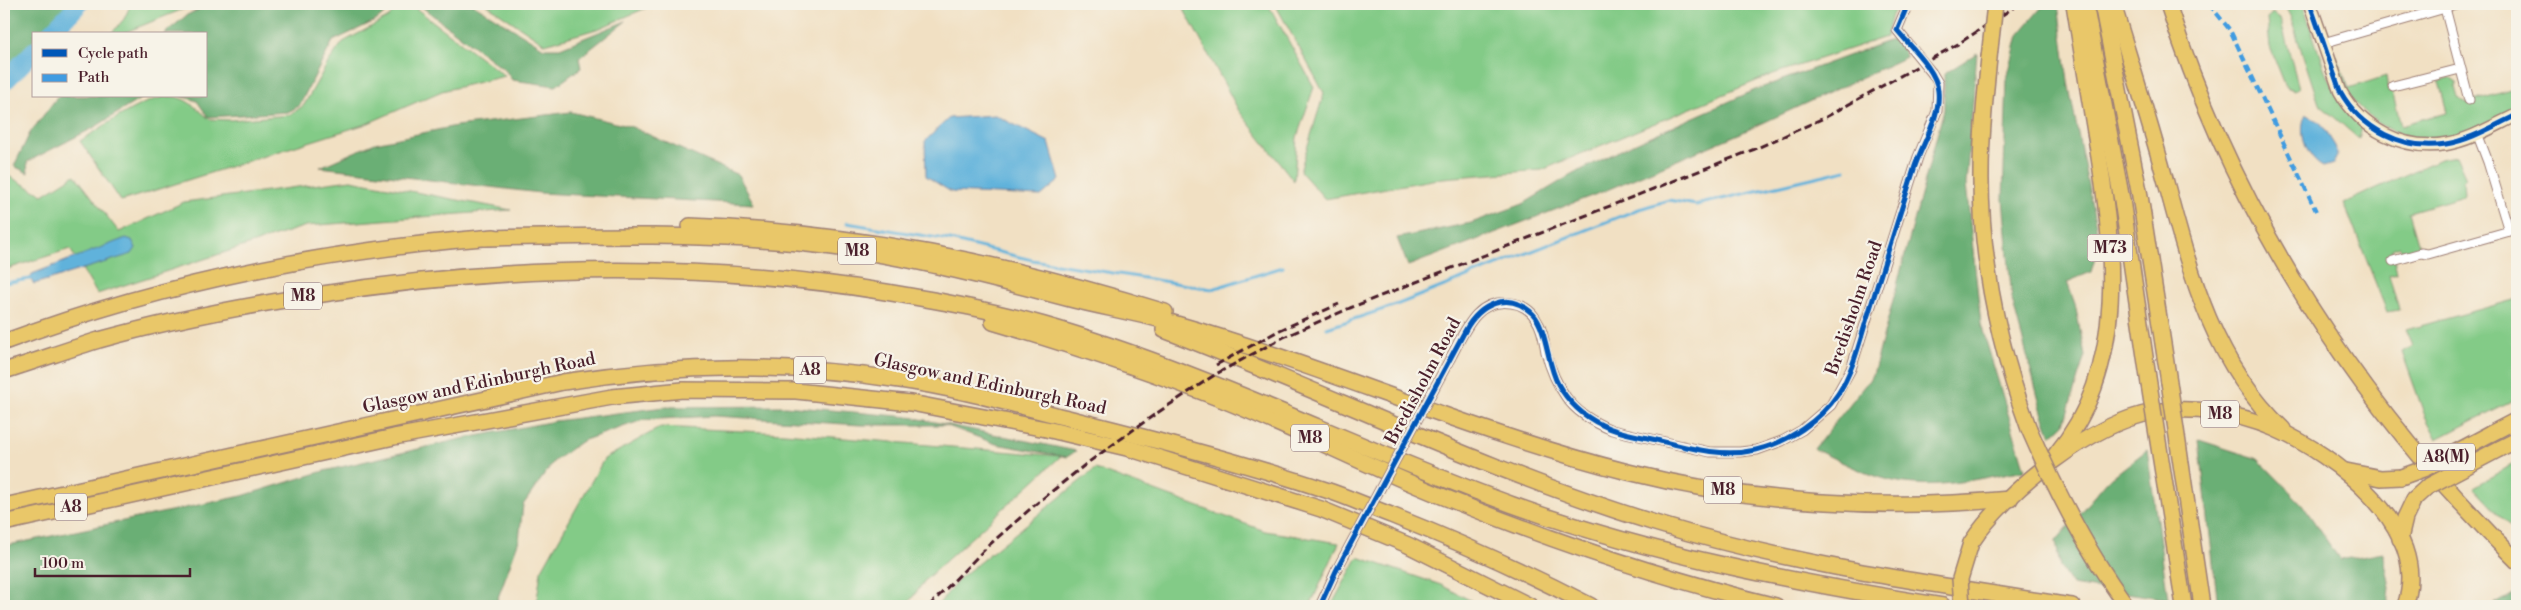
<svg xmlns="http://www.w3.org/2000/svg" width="2521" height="610" font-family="'Libre Bodoni',serif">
  <rect width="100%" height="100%" fill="#f7f3e8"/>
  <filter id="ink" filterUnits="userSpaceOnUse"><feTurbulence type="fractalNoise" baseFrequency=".02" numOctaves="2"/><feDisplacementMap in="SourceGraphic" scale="10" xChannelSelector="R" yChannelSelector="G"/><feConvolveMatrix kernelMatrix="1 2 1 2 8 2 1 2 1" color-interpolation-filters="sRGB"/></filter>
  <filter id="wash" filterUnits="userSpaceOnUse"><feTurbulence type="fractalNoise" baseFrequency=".0096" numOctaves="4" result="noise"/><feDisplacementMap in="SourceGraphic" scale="20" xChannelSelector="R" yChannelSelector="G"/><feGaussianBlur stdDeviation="1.12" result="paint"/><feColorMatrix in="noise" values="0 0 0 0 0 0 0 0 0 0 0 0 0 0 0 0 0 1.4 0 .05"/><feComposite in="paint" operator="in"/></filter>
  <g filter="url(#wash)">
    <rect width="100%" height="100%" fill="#f1e0c3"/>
    <g fill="#83cb87" stroke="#667559">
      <polygon points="131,4 196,4 121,34 111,34 124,19"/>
      <path d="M400,4H410L505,76L442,91L366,124L121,201L80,141C103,127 139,100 166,97C183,94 198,109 209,119L229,120L290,115L304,105L329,61L343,42L389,17Z"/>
      <polygon points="486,4 655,4 600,28 545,44"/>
      <polygon points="1181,4 1268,4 1314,87 1297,137 1294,181 1239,111"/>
      <polygon points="1275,4 1899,4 1892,15 1886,37 1773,74 1542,170 1443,178 1325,199 1300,171 1324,93"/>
      <path d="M2284,4H2303C2318,47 2327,96 2362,128L2359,139L2319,104L2290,16Z"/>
      <polygon points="2272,13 2280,18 2299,88 2294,90 2286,87 2270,47 2267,19"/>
      <path d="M2336,56L2349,88L2386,76L2388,92L2392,91L2401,125L2447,112L2439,82L2451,78L2457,82L2455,87L2458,98L2467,103L2517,88V108C2498,117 2478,129 2458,135C2419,147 2372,130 2350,95C2343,84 2339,70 2334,57Z"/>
      <polygon points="2456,156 2466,178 2463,180 2464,196 2409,212 2419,246 2417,249 2402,254 2400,246 2392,249 2397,273 2389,275 2399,310 2387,312 2344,203 2440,159"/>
      <polygon points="5,174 43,195 75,175 119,232 184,202 351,180 511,210 306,226 97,294 70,249 4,270"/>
      <polygon points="2517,299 2517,398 2437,439 2425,416 2402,352 2413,346 2406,330"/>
      <polygon points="661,427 784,433 1061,456 926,579 906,606 536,606 541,571 604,459"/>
      <polygon points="2517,462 2517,534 2473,487"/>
      <polygon points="1095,469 1265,531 1339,543 1310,606 937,606 960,578"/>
      <polygon points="1358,557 1441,585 1481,606 1331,606"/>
    </g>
    <g fill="#6aaf74" stroke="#5a6750">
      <polygon points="4,4 68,4 40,34 34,34 34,40 4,72"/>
      <polygon points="211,4 396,4 377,20 333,41 299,106 288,112 208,117 197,101 182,96 206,96 206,34 164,34 187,15"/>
      <polygon points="418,4 473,4 544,48 560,48 626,21 579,58 581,68 556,86 512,80 506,71"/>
      <polygon points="2051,4 2058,4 2068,82 2099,242 2091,272 2067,282 2075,304 2085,355 2064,424 2051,436 2042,412 2012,300 2003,199 2007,79 2018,35 2041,8"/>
      <polygon points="1891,40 1902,44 1906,57 1741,133 1602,192 1408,266 1397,238 1471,223 1523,204 1571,175 1631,145 1755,90"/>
      <path d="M1977,53L1966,184L1981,324L2025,470C1990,476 1951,487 1915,484C1879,482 1846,464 1814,449L1873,375L1944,109V74Z"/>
      <polygon points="58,96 145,96 95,127 27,162 28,173 14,166 30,133"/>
      <polygon points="571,112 632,127 738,175 754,204 540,193 320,167 375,143 456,126"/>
      <polygon points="785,406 910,417 1076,451 1067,457 996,444 945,425 861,425 714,416 643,420 582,441 554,461 523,505 519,540 495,606 4,606 4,546 242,496 324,471 461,439 555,421 664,407"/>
      <polygon points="2199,440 2258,459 2302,504 2340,560 2383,552 2390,587 2388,606 2218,606"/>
      <polygon points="2147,450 2168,599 2072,585 2060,567 2056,541 2107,481"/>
      <polygon points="2517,592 2517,606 2491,606 2492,606"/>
    </g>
    <g fill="#60b2db" stroke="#556883">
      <path d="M2306,114L2320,122L2335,146L2338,154L2333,164L2323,167C2306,158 2297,131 2306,114Z"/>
      <polygon points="995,115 1049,142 1060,180 1041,196 951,192 926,176 925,141 949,118"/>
      <polygon points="126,238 132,240 136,248 132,254 34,284 30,279 32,274"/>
    </g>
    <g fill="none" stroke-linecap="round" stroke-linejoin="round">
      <g stroke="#60b2db" stroke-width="3">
        <polyline points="847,223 950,240 1032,260 1212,289 1283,267"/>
        <polyline points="4,283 30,279"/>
        <polyline points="1327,328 1396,305 1639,209 1669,200 1696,205 1846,170"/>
      </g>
      <g stroke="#60b2db" stroke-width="19">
        <polyline points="50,34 79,4"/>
        <polyline points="4,82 34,51"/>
      </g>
    </g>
  </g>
  <g filter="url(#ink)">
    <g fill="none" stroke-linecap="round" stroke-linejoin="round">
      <defs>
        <g id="street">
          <polyline points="1908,4 1897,30 1914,51"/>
          <polyline points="2445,8 2469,100"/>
          <polyline points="2323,43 2459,4"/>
          <polyline points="2393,86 2460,69"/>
          <polyline points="2477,133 2488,162 2509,231"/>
          <polyline points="2393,261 2421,253 2428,254 2517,229"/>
          <path d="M1451,357C1465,331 1476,298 1511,303C1521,304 1531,310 1536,319C1543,329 1544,341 1546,352C1550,368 1556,383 1566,397C1577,413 1595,423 1612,430L1710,452H1740L1757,450L1782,441L1802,430L1831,405L1851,369L1918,157L1937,111L1938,83L1932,73"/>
          <polyline points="1320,606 1336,571"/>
        </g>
        <path id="secondary" d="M2310,4L2340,91C2361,129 2403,151 2446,144C2471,140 2495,125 2517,115"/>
        <g id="highway">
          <polyline points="2085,4 2122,200 2149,384"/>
          <polyline points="2102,4 2140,196 2169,382"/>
          <path d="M2113,4C2129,57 2146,110 2161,164C2187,259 2208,359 2283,429"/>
          <path d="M2168,4C2235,216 2359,406 2517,561"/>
          <path d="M1989,58C1985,96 1981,134 1981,172C1980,260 1999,347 2029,429"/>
          <path d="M690,226C856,232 1006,263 1165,312"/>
          <path d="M485,238C589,236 694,233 798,243C892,252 983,276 1074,300C1107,308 1141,314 1173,323C1327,367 1473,433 1628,472C1751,503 1883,511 2010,499"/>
          <path d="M993,322C1071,345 1148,370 1223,400C1300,431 1373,469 1449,499C1555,542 1665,579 1776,606"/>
          <path d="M1164,330C1329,393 1486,471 1655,523C1791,565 1932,584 2072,606"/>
          <path d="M4,342C162,283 327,250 494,237"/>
          <path d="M4,371C36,361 67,350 99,340C170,320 243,306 316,295C505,265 697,261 886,292C939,301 992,310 1044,325C1205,371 1355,448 1513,505C1652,555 1798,583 1943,606"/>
          <polyline points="2490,434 2517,420"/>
          <polyline points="2499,449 2517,440"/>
          <path d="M2056,454C2130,366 2113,243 2096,138C2089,93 2081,49 2074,4"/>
          <polyline points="2346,471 2381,478 2401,477"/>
          <path d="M4,506L563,382C674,364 789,363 900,380C963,389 1026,408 1088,423C1168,443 1248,464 1326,490C1348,497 1369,507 1391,515C1459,542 1526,572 1591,606"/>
          <polyline points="4,523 394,437 612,397 683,390 796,391 911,403 1046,429 1131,449 1321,509 1408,545 1530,606"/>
          <polyline points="2400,539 2405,518 2414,499"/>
          <path d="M1971,543C2006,490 2091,423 2154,412C2193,406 2237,413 2273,428C2334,454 2433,528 2405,606"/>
        </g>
      </defs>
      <use href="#street" stroke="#9e8077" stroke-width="11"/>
      <use href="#secondary" stroke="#9e8077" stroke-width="15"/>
      <use href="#highway" stroke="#9e8077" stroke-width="18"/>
      <use href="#street" stroke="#fff" stroke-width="9"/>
      <use href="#secondary" stroke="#f6e9c3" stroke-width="12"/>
      <use href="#highway" stroke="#e9c769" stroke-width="15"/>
      <g stroke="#4a1f2b" stroke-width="3" stroke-dasharray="8 4" stroke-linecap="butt">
        <polyline points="1216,365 1280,330 1339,304"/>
        <polyline points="929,606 989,545 1036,504 1086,464 1154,415 1216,374 1284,337 1350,308 1755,149 1824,118 1958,44 2019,4"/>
      </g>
      <defs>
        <g id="street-bridge">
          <polyline points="1914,51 1932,73"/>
          <polyline points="1336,571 1451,357"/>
        </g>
        <g id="highway-bridge">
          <polyline points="1989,58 1995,4"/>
          <polyline points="2169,382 2202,606"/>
          <polyline points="2149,384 2184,606"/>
          <path d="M2029,429C2056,491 2087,552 2127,606"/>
          <polyline points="2401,477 2426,468 2490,434"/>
          <polyline points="2414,499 2427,487 2499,449"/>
          <polyline points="1962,606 1960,579 1971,543"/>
        </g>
      </defs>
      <use href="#street-bridge" stroke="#9e8077" stroke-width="11" stroke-linecap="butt"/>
      <use href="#highway-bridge" stroke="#9e8077" stroke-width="18" stroke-linecap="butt"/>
      <use href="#street-bridge" stroke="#fff" stroke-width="9"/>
      <use href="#highway-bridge" stroke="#e9c769" stroke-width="15"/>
      <polyline stroke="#409be1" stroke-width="4" stroke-dasharray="8 4" stroke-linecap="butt" points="2209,4 2230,30 2316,211"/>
      <defs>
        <g id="cycleway">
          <path d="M2310,4L2340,91C2361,129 2403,151 2446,144C2471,140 2495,125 2517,115"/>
          <path d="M1320,606L1336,571L1465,331C1479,305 1508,289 1533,314C1547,329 1547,364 1558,384C1568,402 1583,416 1602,425C1617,433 1635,435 1652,439C1686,447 1721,458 1756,450C1788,442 1820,421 1838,394C1854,370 1860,339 1869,312C1884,263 1900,214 1915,166C1923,142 1941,116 1938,91C1937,71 1910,46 1897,30L1908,4"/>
        </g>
      </defs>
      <use href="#cycleway" stroke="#f7f3e8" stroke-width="8"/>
      <use href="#cycleway" stroke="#0057b8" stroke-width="5"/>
    </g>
  </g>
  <g text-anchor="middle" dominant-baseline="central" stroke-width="4.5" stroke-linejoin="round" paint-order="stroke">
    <g fill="#f7f3e8" stroke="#7e5f64" stroke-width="1">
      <rect x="2087.5" y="234.5" width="45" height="27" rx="4"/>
      <rect x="838" y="237.5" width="38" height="27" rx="4"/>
      <rect x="284" y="282.5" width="38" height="27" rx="4"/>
      <rect x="794" y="356.5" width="32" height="27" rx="4"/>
      <rect x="2201" y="400.5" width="38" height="27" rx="4"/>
      <rect x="1291" y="424.5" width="38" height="27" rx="4"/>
      <rect x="2417" y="443.5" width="58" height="27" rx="4"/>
      <rect x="1704" y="476.5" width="38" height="27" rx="4"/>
      <rect x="55" y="493.5" width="32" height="27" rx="4"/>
    </g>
    <g font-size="16" font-weight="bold" fill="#4a1f2b">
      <text x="2110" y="248">M73</text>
      <text x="857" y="251">M8</text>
      <text x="303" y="296">M8</text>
      <text x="810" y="370">A8</text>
      <text x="2220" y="414">M8</text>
      <text x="1310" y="438">M8</text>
      <text x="2446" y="457">A8(M)</text>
      <text x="1723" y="490">M8</text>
      <text x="71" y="507">A8</text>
    </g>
    <g font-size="18" fill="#4a1f2b" stroke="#f7f3e8">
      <text transform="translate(1854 308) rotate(-71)">Bredisholm Road</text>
      <text transform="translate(1423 381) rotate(-62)">Bredisholm Road</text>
      <text transform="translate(479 383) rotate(-12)">Glasgow and Edinburgh Road</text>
      <text transform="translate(990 384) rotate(12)">Glasgow and Edinburgh Road</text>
    </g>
  </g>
  <rect width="2521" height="610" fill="none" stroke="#f7f3e8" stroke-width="20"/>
  <rect x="32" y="32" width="175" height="65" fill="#f7f3e8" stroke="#b29e9c"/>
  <rect x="42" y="49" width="25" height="8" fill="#0057b8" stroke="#b29e9c"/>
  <text x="78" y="58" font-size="15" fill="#4a1f2b">Cycle path</text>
  <rect x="42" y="74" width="25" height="8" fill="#409be1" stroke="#b29e9c"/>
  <text x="78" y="82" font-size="15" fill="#4a1f2b">Path</text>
  <path d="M35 568v8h155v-8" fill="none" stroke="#4a1f2b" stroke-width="2.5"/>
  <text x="42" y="568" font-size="15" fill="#4a1f2b" stroke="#f7f3e8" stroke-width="4" paint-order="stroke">100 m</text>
</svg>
